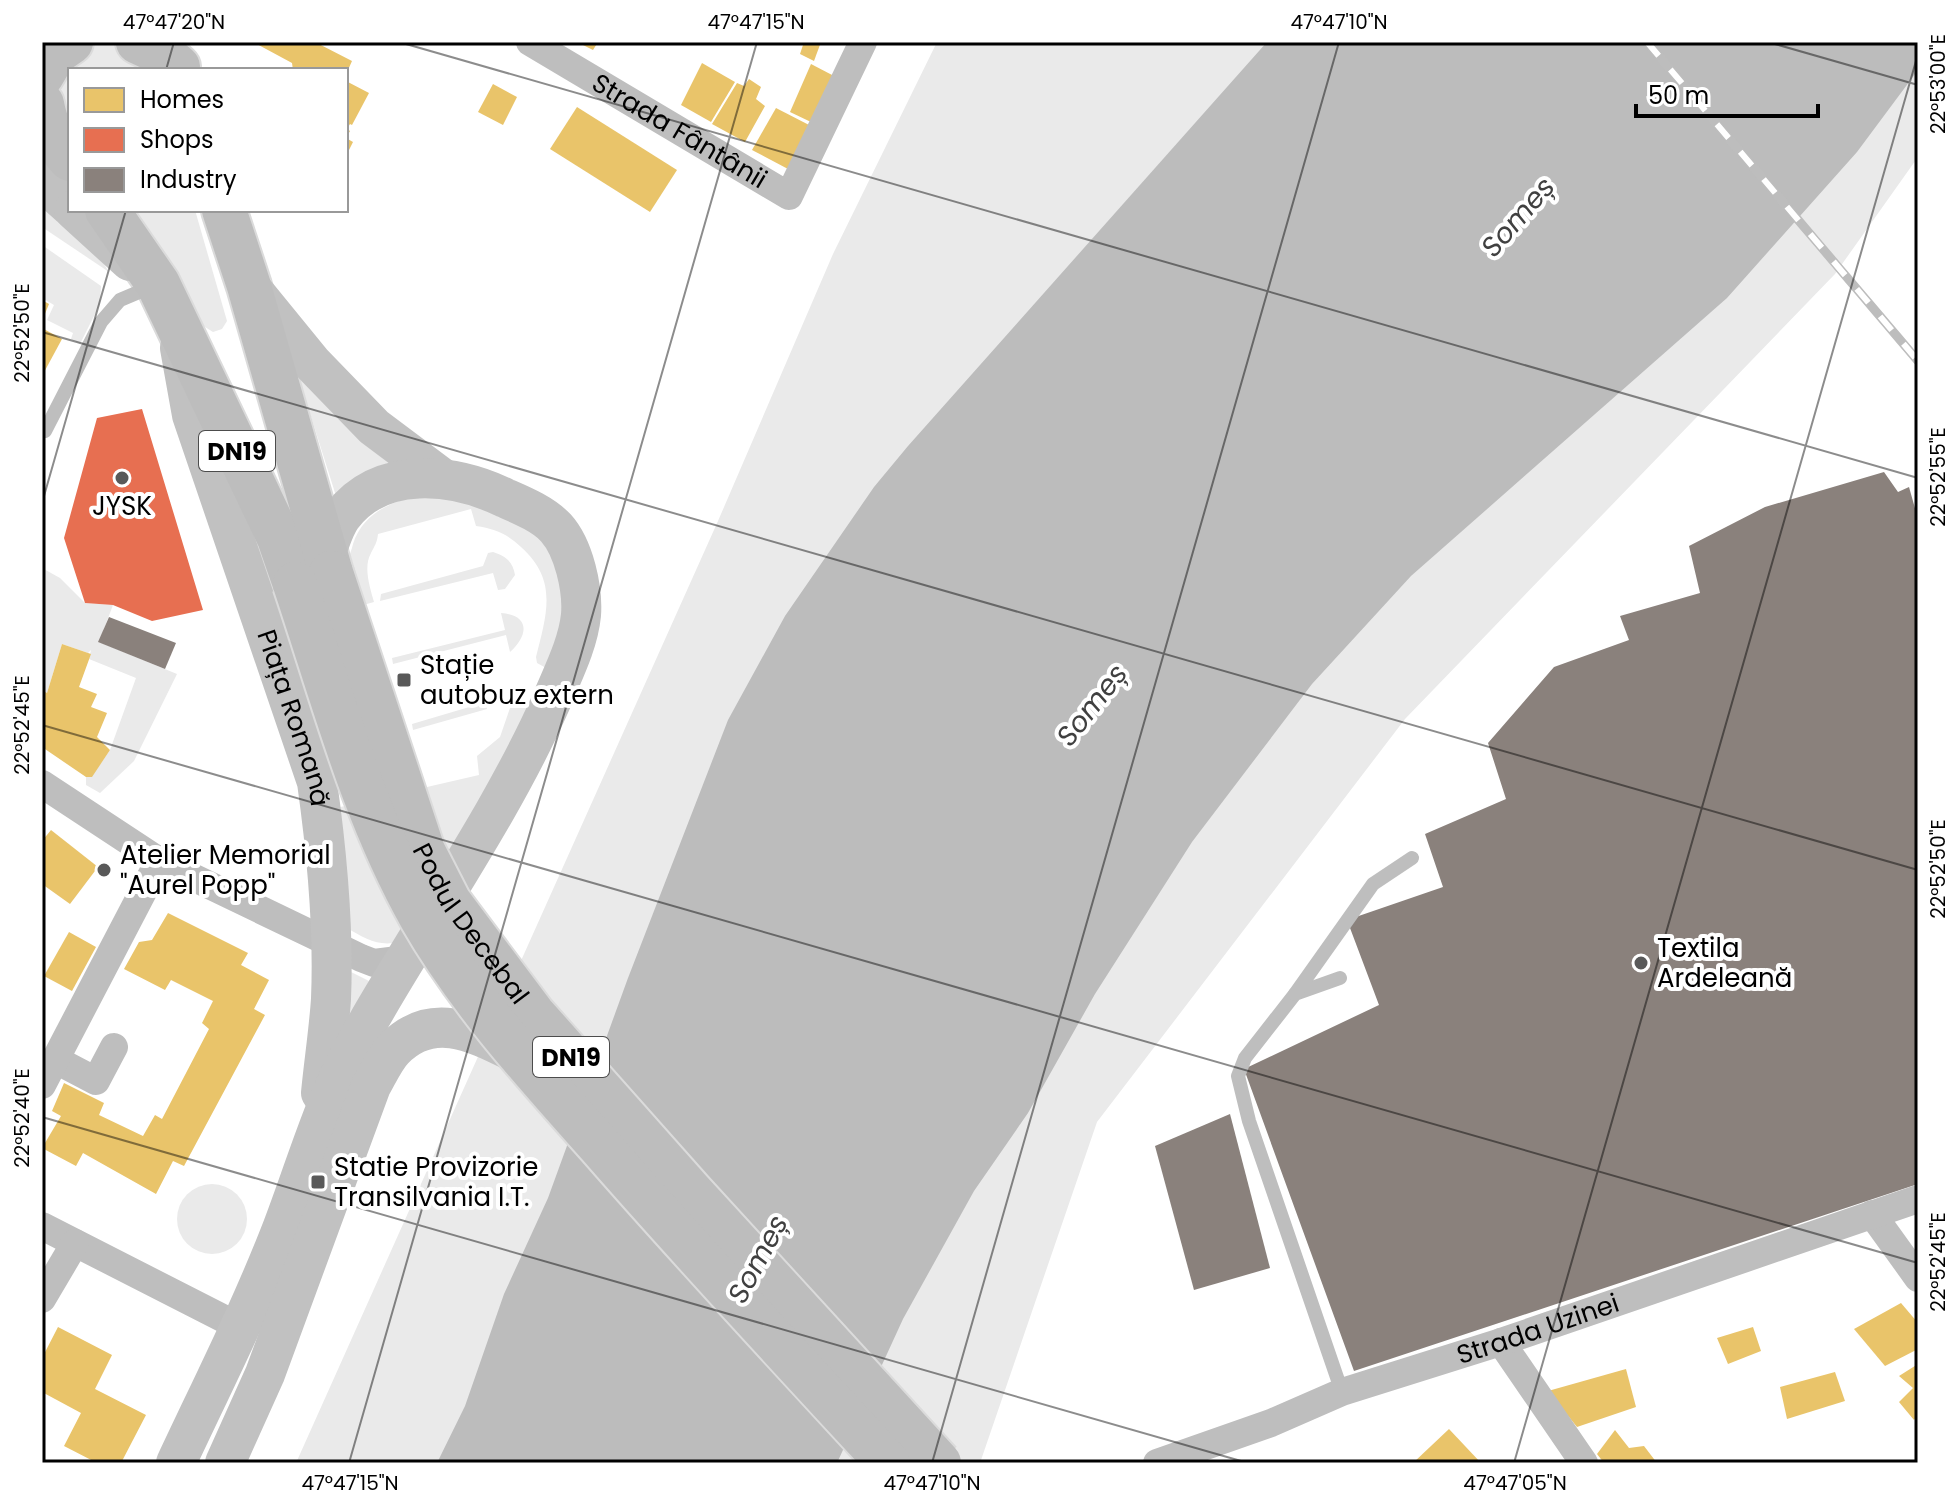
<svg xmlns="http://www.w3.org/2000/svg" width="1960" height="1505" font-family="Poppins,sans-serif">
  <rect width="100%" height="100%" fill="#fff"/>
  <g fill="#eaeaea">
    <polygon points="117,42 158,70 70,70 70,134 55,98 58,79 81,50 98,43"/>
    <polygon points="937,42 1918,42 1918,157 1835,274 1405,719 1097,1122 980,1463 296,1463 718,521 833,254"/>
    <polygon points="42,195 96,252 109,272 42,227"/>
    <polygon points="120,210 195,210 227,321 222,329 213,332 205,327"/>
    <polygon points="42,245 101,286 100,304 80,344 71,339 73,333 47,320 54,305 42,298"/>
    <path d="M296,369L398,459C373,469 355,476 336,496Z"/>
    <path d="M428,494L507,511L559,553L571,601L548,669L537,663L536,657C547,613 558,580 521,547C506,533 495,529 476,526L471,509L378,534C377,543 375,545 371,553C363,567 370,588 374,602L363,605C359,591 351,576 349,562C348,556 352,550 353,544C364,510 397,499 428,494Z"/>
    <path d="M493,552C506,556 513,562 515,575L505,589L498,590L493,573L380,601L381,594L483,566L488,553Z"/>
    <polygon points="42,568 60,578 85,603 113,605 99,642 177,674 134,761 100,793 86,785 86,777 92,776 110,750 136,678 89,659 91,650 88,653 62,644 47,693 42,690"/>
    <path d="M501,613C531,615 528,636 510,652L506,635L393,664L392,658L505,630Z"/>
    <polygon points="471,687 482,690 487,709 413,730 412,724 476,705"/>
    <path d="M522,704L534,707L398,942C379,947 364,938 347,928L336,808L479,775L477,756L500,737L511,705Z"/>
    <polygon points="341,967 369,981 340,1056"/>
    <circle cx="212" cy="1219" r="35"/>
  </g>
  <polygon fill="#bcbcbc" points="1267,42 1918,42 1918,70 1857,152 1727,298 1411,576 1312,684 1192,842 1095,994 1028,1113 974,1191 903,1319 837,1463 437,1463 465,1406 504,1294 548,1198 628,978 728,720 785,616 874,487 908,446"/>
  <g fill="#e9c46a">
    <polygon points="253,42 315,42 352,61 348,70 293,70 292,63"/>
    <polygon points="577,42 598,42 593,50"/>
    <polygon points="804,42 821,42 814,61 800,54"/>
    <polygon points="702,63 735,82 711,122 681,105"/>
    <polygon points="811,64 834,76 813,123 790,112"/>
    <polygon points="749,79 761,87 756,99 765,106 745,142 712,124 737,83 744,86"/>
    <polygon points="346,81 369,93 352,125 350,124 347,129 350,131 346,138"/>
    <polygon points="493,84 517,97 503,125 478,112"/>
    <polygon points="577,107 677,170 650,212 550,149"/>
    <polygon points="776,108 811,126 788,169 752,150"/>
    <polygon points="346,138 353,142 346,156"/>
    <polygon points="42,300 49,304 42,321"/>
    <polygon points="42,328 62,339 42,376"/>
    <polygon points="62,644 91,654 79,687 97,694 91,707 107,713 97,737 110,750 92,777 86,777 42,747 42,690 47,693"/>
    <polygon points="51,830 98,867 70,904 42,884 42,841"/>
    <polygon points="168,913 248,953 241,965 269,980 254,1009 265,1015 184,1166 173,1161 156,1194 83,1153 76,1166 42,1148 61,1116 52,1111 64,1083 104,1103 99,1115 143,1136 155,1115 162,1119 209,1029 202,1023 213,1001 171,980 165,990 124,969 139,942 152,940"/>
    <polygon points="69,932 96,947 72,991 44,976"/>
    <polygon points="1901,1303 1918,1323 1918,1349 1885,1366 1854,1329"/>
    <polygon points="58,1327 112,1355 95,1389 146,1415 121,1463 97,1463 64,1446 81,1413 42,1392 42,1358"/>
    <polygon points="1753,1327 1761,1351 1728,1364 1717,1338"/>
    <polygon points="1918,1364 1918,1414 1914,1420 1899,1402 1913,1388 1899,1376"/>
    <polygon points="1626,1369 1636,1407 1577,1427 1548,1391"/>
    <polygon points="1835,1372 1845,1401 1787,1419 1780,1387"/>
    <polygon points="1449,1429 1481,1463 1413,1463"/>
    <polygon points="1615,1430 1629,1448 1644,1446 1657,1463 1604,1463 1597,1454"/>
  </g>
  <polygon fill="#e76f51" points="142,409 203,610 152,621 113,605 85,603 64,538 97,418"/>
  <g fill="#8a817c">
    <polygon points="1884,472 1898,492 1909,487 1918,519 1918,1184 1354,1371 1244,1069 1379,1005 1347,920 1443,887 1425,834 1506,799 1488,743 1554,667 1629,640 1620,616 1700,593 1689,546 1765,507"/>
    <polygon points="109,617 176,643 165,669 98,642"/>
    <polygon points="1230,1114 1270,1268 1194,1290 1155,1146"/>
  </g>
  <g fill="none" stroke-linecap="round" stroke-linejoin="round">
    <defs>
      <g id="primary">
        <polyline points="138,42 162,53 178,67"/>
        <polyline points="42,75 55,53 71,42"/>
        <path d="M42,104C46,127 55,142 70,159"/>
        <polyline points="107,210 158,284 279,538 295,584"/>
        <polyline points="224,210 249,286 331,573"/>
      </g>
    </defs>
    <use href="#primary" stroke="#dbdbdb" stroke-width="48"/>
    <g stroke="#bebebe" stroke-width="14">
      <polyline points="42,430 45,431 101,322 120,300 153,286"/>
      <polyline points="1340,978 1295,994 1245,1058 1238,1076 1249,1121 1342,1392"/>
      <polyline points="1295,994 1373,884 1412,858"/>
    </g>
    <g stroke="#bebebe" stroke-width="28">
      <path id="s1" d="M530,42L789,196L863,42"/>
      <polyline points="42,784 159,861 361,958 374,963 406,959"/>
      <polyline points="56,1060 96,1081 114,1047"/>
      <polyline points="42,1085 159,861"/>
      <polyline points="1872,1214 1918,1278"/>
      <polyline points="42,1226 240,1327"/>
      <polyline points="42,1299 75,1243"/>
      <polyline points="1501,1342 1584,1463"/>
      <path id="s2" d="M1157,1463L1271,1423L1342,1392L1501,1342L1918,1199"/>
    </g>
    <g stroke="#c1c1c1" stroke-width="40">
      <polyline points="42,181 70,206"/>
      <polyline points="74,210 130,261"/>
      <polyline points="250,287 312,363 374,427 442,478"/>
      <path id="s3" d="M180,348L192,415L317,782C327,853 334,927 331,999C329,1030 324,1062 321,1093"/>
      <path d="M176,1463C212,1386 251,1309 282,1229C302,1177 317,1125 340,1075C359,1035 382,998 405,960C456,876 511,792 551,702C562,675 578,645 581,615C583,589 574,548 556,528C543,514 521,505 505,498C453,473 381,465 342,516C334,527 331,540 326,552"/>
      <path d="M225,1463L265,1374L371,1086C378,1074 385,1058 394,1049C434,1008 479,1035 520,1055"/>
    </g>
    <use href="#primary" stroke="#bdbdbd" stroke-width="44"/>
    <defs>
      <polyline id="rail" points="1647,42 1918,361"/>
    </defs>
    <use href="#rail" stroke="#bdbdbd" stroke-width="9"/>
    <use href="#rail" stroke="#fff" stroke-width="6" stroke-dasharray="18" stroke-linecap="butt"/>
    <defs>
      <g id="primary-bridge">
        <path id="s4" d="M331,573L423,851L449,902L533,1014L691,1192L939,1463"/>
        <path d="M295,584C333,697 362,812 421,917C469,1001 535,1073 599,1145C693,1253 791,1358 888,1463"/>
      </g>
    </defs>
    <use href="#primary-bridge" stroke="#dbdbdb" stroke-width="48" stroke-linecap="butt"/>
    <use href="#primary-bridge" stroke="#bdbdbd" stroke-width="44"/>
  </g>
  <path fill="none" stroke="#000" stroke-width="2" stroke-opacity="0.45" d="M399,42L1918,478M1768,42L1918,85M166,70L174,42M42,332L1918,870M42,503L126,210M42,725L1918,1263M42,1117L1248,1463M349,1463L757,42M932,1463L1339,42M1514,1463L1918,54"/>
  <g fill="#595959" stroke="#fff" stroke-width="3">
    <circle cx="122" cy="478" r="8"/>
    <rect x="396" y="672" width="16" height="16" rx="4"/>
    <circle cx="104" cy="870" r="8"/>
    <circle cx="1641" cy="963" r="8"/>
    <rect x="310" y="1174" width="16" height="16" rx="4"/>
  </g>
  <g text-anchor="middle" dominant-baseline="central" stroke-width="8" stroke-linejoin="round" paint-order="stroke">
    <g fill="#fff" stroke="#4c4c4c" stroke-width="2">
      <rect x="199" y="431" width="76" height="40" rx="6"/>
      <rect x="533" y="1037" width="76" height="40" rx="6"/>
    </g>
    <g font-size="24" font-weight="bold" fill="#000">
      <text x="237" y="451">DN19</text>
      <text x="571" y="1057">DN19</text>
    </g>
    <g font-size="26" fill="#000" stroke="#fff">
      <text stroke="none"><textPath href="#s1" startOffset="174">Strada Fântânii</textPath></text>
      <text stroke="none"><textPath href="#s3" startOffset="388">Piața Romană</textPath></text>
      <text stroke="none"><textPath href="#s4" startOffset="380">Podul Decebal</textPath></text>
      <text stroke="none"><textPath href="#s2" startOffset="404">Strada Uzinei</textPath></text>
    </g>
    <g font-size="26" fill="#000" stroke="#fff" text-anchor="start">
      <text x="122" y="506" text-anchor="middle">JYSK</text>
      <text x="420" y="665">Stație<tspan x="420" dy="30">autobuz extern</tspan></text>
      <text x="120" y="855">Atelier Memorial<tspan x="120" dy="30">"Aurel Popp"</tspan></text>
      <text x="1657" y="948">Textila<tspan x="1657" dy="30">Ardeleană</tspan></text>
      <text x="334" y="1167">Statie Provizorie<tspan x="334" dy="30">Transilvania I.T.</tspan></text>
    </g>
    <g font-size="28" font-style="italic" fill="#404040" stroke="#fff">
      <text transform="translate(1518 217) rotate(-49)">Someș</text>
      <text transform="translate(1092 705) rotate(-52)">Someș</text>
      <text transform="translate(758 1259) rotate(-62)">Someș</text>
    </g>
  </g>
  <rect width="1960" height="1505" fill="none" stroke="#ffffff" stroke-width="88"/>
  <rect x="68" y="68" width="280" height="144" fill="#ffffff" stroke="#999999" stroke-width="2"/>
  <rect x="84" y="88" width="40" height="24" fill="#e9c46a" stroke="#999999" stroke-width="2"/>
  <text x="140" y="108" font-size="24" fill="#000000">Homes</text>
  <rect x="84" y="128" width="40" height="24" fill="#e76f51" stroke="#999999" stroke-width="2"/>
  <text x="140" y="148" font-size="24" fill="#000000">Shops</text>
  <rect x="84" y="168" width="40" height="24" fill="#8a817c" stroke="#999999" stroke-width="2"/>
  <text x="140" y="188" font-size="24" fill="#000000">Industry</text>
  <path d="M1636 104v12h182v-12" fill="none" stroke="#000000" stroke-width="4"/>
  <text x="1648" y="104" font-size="24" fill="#000000" stroke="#ffffff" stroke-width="6" paint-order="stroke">50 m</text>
  <rect x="44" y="44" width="1872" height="1417" fill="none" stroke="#000" stroke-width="3"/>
  <g font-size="20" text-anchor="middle" fill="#000">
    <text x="174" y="29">47°47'20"N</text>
    <text x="756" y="29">47°47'15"N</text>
    <text x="1339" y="29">47°47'10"N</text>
    <text transform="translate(1938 84) rotate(-90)" y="7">22°53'00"E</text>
    <text transform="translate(22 333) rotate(-90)" y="7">22°52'50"E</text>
    <text transform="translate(1938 477) rotate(-90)" y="7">22°52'55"E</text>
    <text transform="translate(22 725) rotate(-90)" y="7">22°52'45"E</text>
    <text transform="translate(1938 869) rotate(-90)" y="7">22°52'50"E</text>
    <text transform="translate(22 1118) rotate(-90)" y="7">22°52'40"E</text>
    <text transform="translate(1938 1262) rotate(-90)" y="7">22°52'45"E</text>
    <text x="350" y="1490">47°47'15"N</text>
    <text x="932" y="1490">47°47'10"N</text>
    <text x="1515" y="1490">47°47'05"N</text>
  </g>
</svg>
